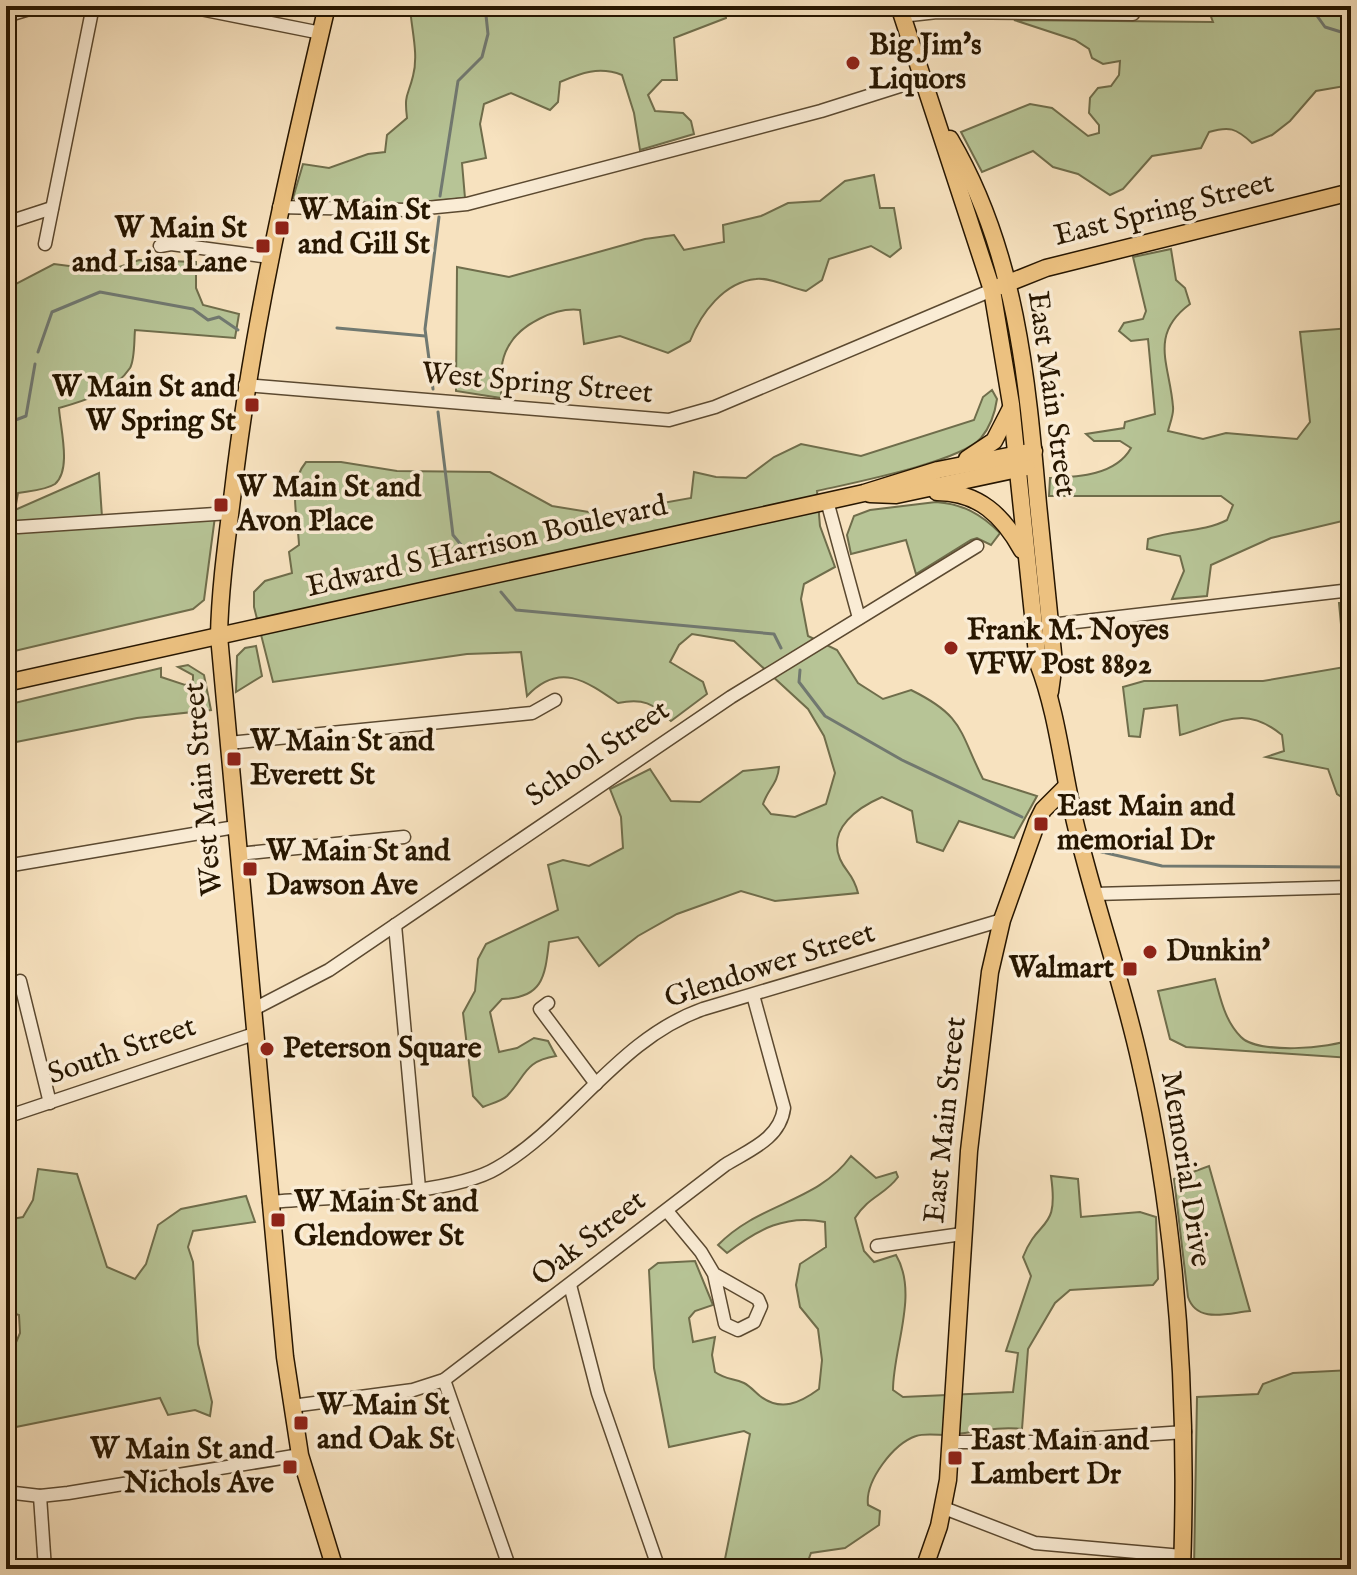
<svg xmlns="http://www.w3.org/2000/svg" width="1357" height="1575" font-family="'IM FELL English',serif">
  <rect width="100%" height="100%" fill="#f7e2bf"/>
  <filter id="stains"><feTurbulence type="fractalNoise" baseFrequency=".0025" numOctaves="4"/><feColorMatrix values="0 0 0 0 .2 0 0 0 0 .09 0 0 0 0 .02 0 0 0 .5 -.17"/></filter>
  <radialGradient id="worn" r=".72"><stop offset=".6" stop-color="#630" stop-opacity="0"/><stop offset="1" stop-color="#630" stop-opacity=".3"/></radialGradient>
  <g fill="#b7c496" stroke="#6f6d4b" stroke-width="2">
    <path d="M410,6H725L726,18L674,38L677,80H662L648,95L655,111L683,113L691,121L694,134L640,150L634,113L622,75C599,66 581,73 560,82L558,102L550,110L511,93L484,104L480,124L486,158L462,163L465,198L401,204L299,201L293,198L303,164L329,168L368,154L385,152L387,135L407,118C404,93 408,97 413,76C419,54 411,28 410,6Z"/>
    <path d="M1207,6H1351V85L1316,91L1290,121L1272,135L1252,143C1236,128 1229,126 1209,132L1201,148L1152,156L1123,189L1110,195L1078,174L1053,167L1033,151L982,172L961,132L1030,104L1052,108L1088,136L1099,133V125L1089,113L1090,98L1098,88L1111,86L1119,75L1120,61L1103,64L1092,58L1089,49L1075,40L1014,20L1213,22Z"/>
    <path d="M874,175L880,208H894L901,248L890,257L871,246L829,259L822,280L806,291C791,288 770,277 756,279C724,282 701,313 690,341L668,353L620,336L584,344L580,310C556,307 520,324 508,347C499,363 501,380 501,398L456,391L457,267L509,277L645,239L674,235L684,250L724,242L723,225L761,216L788,203L820,201L845,181Z"/>
    <path d="M1171,249L1176,280L1185,288L1190,304C1148,335 1170,365 1173,407C1174,414 1170,423 1168,431L1203,439L1226,433L1297,439L1310,422L1300,332L1351,328V519L1271,538L1211,565L1207,596L1172,599L1184,571L1180,556L1147,549L1148,539C1174,529 1202,533 1227,520L1233,505L1221,496H1049L1050,478C1079,477 1116,475 1131,448L1120,441H1094L1086,434L1124,428L1125,422L1155,414L1148,339L1131,341L1119,331L1124,323L1143,319L1146,311L1133,257Z"/>
    <path d="M139,260L196,262V288L203,305L239,314L235,338L135,330C134,340 135,359 130,368C114,392 84,401 59,408C60,427 72,470 55,484C46,490 29,491 18,493L15,510L99,473L102,517L216,509L204,600L193,609L6,653V289L54,264L108,271Z"/>
    <path d="M992,390L997,399C995,413 991,426 981,438C960,462 852,483 817,491L820,526L835,567L804,584L801,599L808,636L837,650L858,683L883,699L911,690C964,716 959,731 983,779L1037,796L1014,838L959,821L943,851L917,842L912,811L882,797C859,807 827,828 840,859C846,873 853,873 858,893L775,901L741,891L677,914L638,936L599,966L578,937L549,942C545,978 542,998 502,999L490,1012L499,1052L517,1048L534,1038L548,1041L556,1056C524,1061 526,1076 507,1096C502,1101 490,1104 483,1107L473,1096L463,1013L475,991L478,959L486,944L558,910L548,865L563,860L589,866L623,848L621,817L610,789L650,769L671,801L700,802L743,771L779,767C778,783 768,789 763,804L771,814L795,817L826,804L835,773L824,736L808,709L734,641L692,634L679,645L670,662L703,682L707,694L671,721C653,703 643,698 618,703C585,680 559,662 527,696L521,652L467,654L273,682L254,607V592L265,581L292,573L289,552L299,545C298,517 287,485 306,462H341L397,471L490,472L552,506L601,514L691,498L694,472L716,477L746,478L774,457L801,444L861,456L974,420L983,397Z"/>
    <path d="M936,502C963,504 981,514 1000,533L991,545L977,538L971,540L916,574L906,540L851,554L847,535L854,516L870,510Z"/>
    <path d="M1339,603H1345L1351,656V803L1337,794L1328,769L1266,757L1284,751L1282,735C1243,703 1221,724 1180,735L1177,705L1144,709L1140,737L1129,736L1123,687L1144,681H1263L1345,667Z"/>
    <polygon points="256,646 262,676 236,692 237,656 245,648"/>
    <polygon points="188,665 204,675 211,710 137,718 6,744 6,705 161,668 161,677 185,685 193,680 193,675 178,667"/>
    <path d="M1215,979C1221,1000 1225,1021 1241,1037C1257,1054 1331,1049 1351,1039V1058L1186,1047L1170,1039L1158,991Z"/>
    <path d="M851,1156L876,1178L896,1172L898,1177C885,1195 869,1196 855,1218L864,1251L874,1262L896,1255C919,1294 893,1348 893,1390L903,1397L1013,1392L1018,1353L1006,1351L1031,1276L1023,1257C1039,1216 1059,1233 1051,1176L1078,1179L1081,1217L1140,1212L1156,1217L1158,1279L1153,1285L1070,1290L1055,1303L1028,1349L1022,1429C996,1426 973,1433 947,1435C938,1435 924,1433 916,1436C893,1444 865,1481 868,1505L880,1511L879,1525L845,1548L811,1553L805,1569H723L750,1434L744,1431L669,1447L654,1368L649,1270L658,1263L695,1261L713,1305L695,1311L689,1318L693,1342L715,1337L712,1355L715,1372C726,1380 733,1378 744,1383C750,1386 755,1392 760,1396C781,1412 800,1403 819,1389L822,1360L818,1329L800,1307L796,1285L800,1264L826,1247L825,1222C786,1214 758,1229 727,1253L718,1245C760,1202 817,1203 851,1156Z"/>
    <path d="M1209,1166L1250,1311C1228,1313 1197,1324 1188,1297L1174,1179Z"/>
    <polygon points="38,1169 77,1174 107,1267 135,1279 146,1264 158,1225 181,1209 246,1196 255,1222 193,1231 188,1247 193,1262 198,1344 212,1402 210,1416 195,1410 168,1415 160,1398 6,1429 6,1366 20,1333 19,1315 6,1311 6,1220 23,1217 33,1200"/>
    <polygon points="1351,1370 1351,1569 1194,1569 1197,1397 1258,1394 1263,1384 1293,1373"/>
  </g>
  <g fill="none" stroke-linecap="round" stroke-linejoin="round">
    <g stroke="#717971" stroke-width="3">
      <polyline points="1310,6 1325,27 1351,35"/>
      <polyline points="440,196 458,81 482,57 488,34 485,6"/>
      <polyline points="337,328 425,336"/>
      <polyline points="38,352 52,312 100,292 193,309 208,320 219,317 238,330"/>
      <polyline points="433,389 425,329 439,217"/>
      <polyline points="438,412 453,535 466,551"/>
      <polyline points="6,420 13,421 26,416 35,364"/>
      <polyline points="1351,434 1351,451"/>
      <polyline points="501,592 516,610 774,634 781,648"/>
      <polyline points="1350,616 1351,621"/>
      <polyline points="800,670 799,682 825,716 902,760 1022,817"/>
      <polyline points="1098,851 1162,866 1351,867"/>
    </g>
    <defs>
      <g id="minor">
        <polyline points="185,6 321,33"/>
        <polyline points="6,16 39,6"/>
        <polyline points="901,16 937,12 1133,14"/>
        <polyline points="279,207 406,210 467,204 821,111 922,79"/>
        <polyline points="6,223 52,208"/>
        <polyline points="45,244 93,6"/>
        <polyline points="160,246 171,244 269,257"/>
        <polyline points="245,385 669,420 715,407 992,290"/>
        <polyline points="827,501 859,618"/>
        <polyline points="18,527 230,513"/>
        <polyline points="1050,625 1351,590"/>
        <polyline points="229,743 532,713 555,700"/>
        <polyline points="238,854 404,837"/>
        <polyline points="6,866 235,827"/>
        <polyline points="1094,894 1351,887"/>
        <polyline points="395,925 419,1188"/>
        <polyline points="20,981 50,1103"/>
        <polyline points="548,1003 540,1009 596,1084"/>
        <polyline points="252,1010 329,970 731,697 977,546"/>
        <polyline points="6,1117 254,1034"/>
        <path d="M269,1202C326,1197 451,1196 497,1168C572,1124 618,1039 703,1009L1002,920"/>
        <polyline points="667,1211 701,1252 714,1274 725,1324 738,1330 754,1322 761,1306 758,1299 714,1274"/>
        <polyline points="877,1246 962,1234"/>
        <polyline points="570,1285 598,1393 659,1569"/>
        <polyline points="444,1380 510,1569"/>
        <path d="M292,1406L413,1390L444,1380L725,1165C749,1150 780,1139 784,1108L753,995"/>
        <polyline points="951,1442 1036,1442 1185,1432"/>
        <polyline points="6,1492 40,1496 68,1493 300,1455"/>
        <polyline points="40,1496 45,1569"/>
        <polyline points="944,1508 1035,1543 1182,1556"/>
      </g>
      <g id="major">
        <path d="M327,6C289,167 252,326 233,491C227,539 220,587 219,636L285,1357L300,1455L335,1569"/>
        <path d="M899,6L992,290L1011,404L1038,663C1059,717 1063,778 1078,834C1097,911 1123,985 1140,1062C1178,1228 1188,1399 1182,1569"/>
        <path d="M950,139C1016,251 1027,377 1038,504C1043,557 1049,610 1054,663L1050,692"/>
        <polyline points="1001,286 1046,268 1351,192"/>
        <polyline points="967,459 994,441 1010,410"/>
        <path d="M937,492C979,492 1003,516 1022,550"/>
        <polyline points="870,494 896,495 1027,467"/>
        <polyline points="6,683 864,493 938,470 1034,451"/>
        <polyline points="924,1569 939,1526 948,1480 969,1151 990,972 1002,920 1037,822 1043,810 1066,787"/>
      </g>
    </defs>
    <use href="#minor" stroke="#5b4930" stroke-width="15"/>
    <use href="#major" stroke="#271600" stroke-width="19"/>
    <use href="#minor" stroke="#faecd5" stroke-width="12"/>
    <use href="#major" stroke="#ecc180" stroke-width="16"/>
  </g>
  <g fill="#8f2418" stroke="#faecd5" stroke-width="3">
    <circle cx="853" cy="63" r="8"/>
    <rect x="274" y="220" width="16" height="16" rx="4"/>
    <rect x="255" y="238" width="16" height="16" rx="4"/>
    <rect x="244" y="397" width="16" height="16" rx="4"/>
    <rect x="213" y="497" width="16" height="16" rx="4"/>
    <circle cx="951" cy="648" r="8"/>
    <rect x="226" y="751" width="16" height="16" rx="4"/>
    <rect x="1033" y="816" width="16" height="16" rx="4"/>
    <rect x="242" y="861" width="16" height="16" rx="4"/>
    <circle cx="1150" cy="952" r="8"/>
    <rect x="1122" y="961" width="16" height="16" rx="4"/>
    <circle cx="267" cy="1049" r="8"/>
    <rect x="270" y="1212" width="16" height="16" rx="4"/>
    <rect x="293" y="1415" width="16" height="16" rx="4"/>
    <rect x="947" y="1450" width="16" height="16" rx="4"/>
    <rect x="282" y="1459" width="16" height="16" rx="4"/>
  </g>
  <g text-anchor="middle" dominant-baseline="central" stroke-width="7" stroke-linejoin="round" paint-order="stroke">
    <g font-size="30" font-weight="bold" fill="#271600" stroke="#faecd5" text-anchor="start">
      <text x="869" y="46">Big Jim's<tspan x="869" dy="34">Liquors</tspan></text>
      <text x="298" y="211">W Main St<tspan x="298" dy="34">and Gill St</tspan></text>
      <text x="247" y="229" text-anchor="end">W Main St<tspan x="247" dy="34">and Lisa Lane</tspan></text>
      <text x="236" y="388" text-anchor="end">W Main St and<tspan x="236" dy="34">W Spring St</tspan></text>
      <text x="237" y="488">W Main St and<tspan x="237" dy="34">Avon Place</tspan></text>
      <text x="967" y="631">Frank M. Noyes<tspan x="967" dy="34">VFW Post 8892</tspan></text>
      <text x="250" y="742">W Main St and<tspan x="250" dy="34">Everett St</tspan></text>
      <text x="1057" y="807">East Main and<tspan x="1057" dy="34">memorial Dr</tspan></text>
      <text x="266" y="852">W Main St and<tspan x="266" dy="34">Dawson Ave</tspan></text>
      <text x="1166" y="952">Dunkin'</text>
      <text x="1114" y="969" text-anchor="end">Walmart</text>
      <text x="283" y="1049">Peterson Square</text>
      <text x="294" y="1203">W Main St and<tspan x="294" dy="34">Glendower St</tspan></text>
      <text x="317" y="1406">W Main St<tspan x="317" dy="34">and Oak St</tspan></text>
      <text x="971" y="1441">East Main and<tspan x="971" dy="34">Lambert Dr</tspan></text>
      <text x="274" y="1450" text-anchor="end">W Main St and<tspan x="274" dy="34">Nichols Ave</tspan></text>
    </g>
    <g font-size="30" fill="#271600" stroke="#faecd5">
      <text transform="translate(1164 210) rotate(-14)">East Spring Street</text>
      <text transform="translate(537 384) rotate(5)">West Spring Street</text>
      <text transform="translate(1051 394) rotate(82)">East Main Street</text>
      <text transform="translate(487 547) rotate(-13)">Edward S Harrison Boulevard</text>
      <text transform="translate(598 754) rotate(-34)">School Street</text>
      <text transform="translate(204 789) rotate(-95)">West Main Street</text>
      <text transform="translate(770 966) rotate(-18)">Glendower Street</text>
      <text transform="translate(122 1051) rotate(-19)">South Street</text>
      <text transform="translate(946 1120) rotate(-84)">East Main Street</text>
      <text transform="translate(1185 1169) rotate(81)">Memorial Drive</text>
      <text transform="translate(589 1239) rotate(-38)">Oak Street</text>
    </g>
  </g>
  <rect width="1357" height="1575" fill="none" stroke="#f7e2bf" stroke-width="32"/>
  <rect x="8" y="8" width="1341" height="1559" fill="none" stroke="#271600" stroke-width="4"/>
  <rect x="16" y="16" width="1325" height="1543" fill="none" stroke="#271600" stroke-width="2"/>
  <rect width="100%" height="100%" filter="url(#stains)"/>
  <rect width="100%" height="100%" fill="url(#worn)"/>
</svg>
